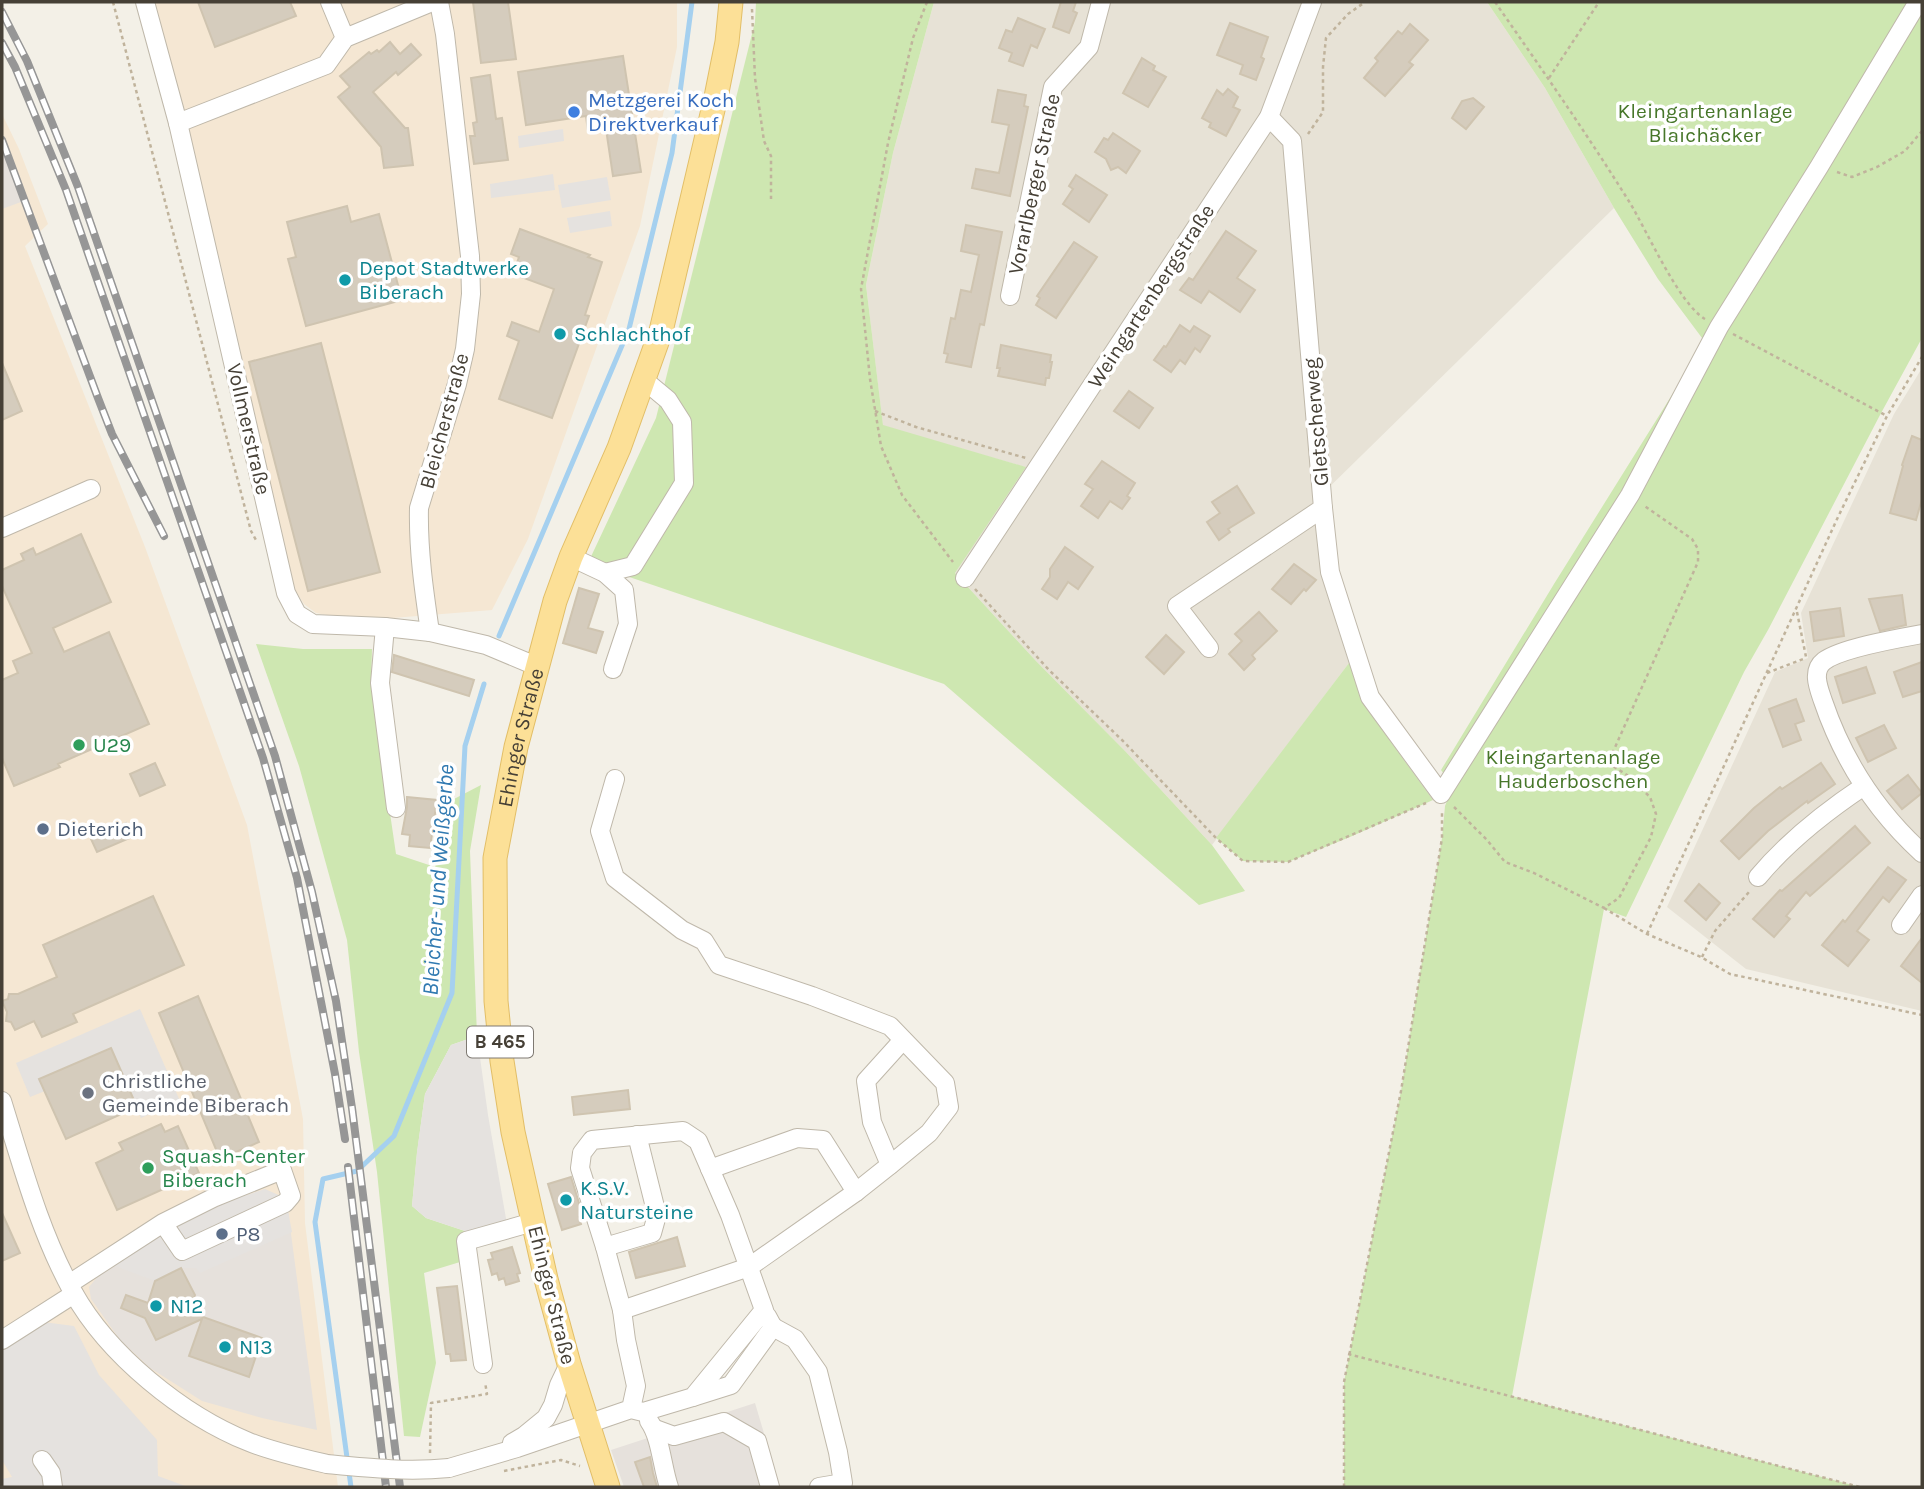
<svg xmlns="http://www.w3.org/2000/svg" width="1924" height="1489" font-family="Karla,sans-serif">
  <rect width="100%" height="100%" fill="#f3f0e7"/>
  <g fill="#e7e2d6">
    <polygon points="934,2 1487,2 1545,88 1614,208 1312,504 1325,587 1349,663 1212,845 1126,752 1036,661 955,573 1025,467 883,426 866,285 893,153"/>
    <polygon points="1922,368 1922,1011 1746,969 1667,907 1775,672 1808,658 1801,613 1894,414"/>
  </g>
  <g fill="#f5e7d3">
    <polygon points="151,2 677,2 677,47 640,226 528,539 492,610 392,618 327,615 316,613 304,604 295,590 221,266"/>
    <polygon points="2,114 19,149 48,224 25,246 145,547 247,825 303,1119 305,1223 338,1487 2,1487"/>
  </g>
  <g fill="#e6e1dc">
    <polygon points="2,150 21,202 2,209"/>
    <polygon points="265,1189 288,1211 317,1430 262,1418 202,1401 150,1368 120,1340 91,1299 89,1287 103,1270"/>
    <polygon points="755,1403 780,1487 624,1487 611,1450"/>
  </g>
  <g fill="#cee7b1">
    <polygon points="756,2 934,2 893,153 866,285 883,425 1026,467 955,573 1036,661 1126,752 1212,845 1245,891 1199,905 944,684 588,563 656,418 755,22"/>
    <polygon points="1487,2 1922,2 1922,338 1880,415 1768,630 1744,672 1626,917 1604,909 1512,1396 1860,1487 1344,1487 1344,1382 1401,1091 1442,838 1445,806 1453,786 1441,770 1554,584 1705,342 1658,279 1614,208 1545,88"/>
    <polygon points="256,644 303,649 372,649 371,684 396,854 435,867 454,799 481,785 470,851 477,1036 451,1045 425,1094 417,1153 412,1206 426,1218 465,1231 460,1262 424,1273 436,1363 420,1437 404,1436 377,1172 359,1052 347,940 299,766"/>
    <polygon points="1349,663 1375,720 1433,800 1350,837 1288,862 1243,861 1216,838"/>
  </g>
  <g fill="#e5e2df">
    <polygon points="563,129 564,141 519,148 518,136"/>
    <polygon points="553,174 555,190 491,198 490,184"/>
    <polygon points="607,177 611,200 562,208 558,185"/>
    <polygon points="610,211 612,226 570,233 567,218"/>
    <polygon points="140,1009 180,1101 141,1118 110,1048 40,1079 45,1091 30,1097 16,1063"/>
    <polygon points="477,1036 488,1115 508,1230 465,1231 426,1218 412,1206 417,1152 425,1094 451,1045"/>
    <polygon points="265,1189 283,1197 288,1211 292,1232 200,1273 196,1268 181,1268 155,1281 110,1264 167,1228 222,1203"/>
    <polygon points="43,1322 74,1326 99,1375 157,1440 158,1476 188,1487 2,1487 2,1479 12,1477 2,1460 2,1349"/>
  </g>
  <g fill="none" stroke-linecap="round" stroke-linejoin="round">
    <g stroke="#a5d0ef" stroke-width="5">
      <polyline points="499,636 629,329 672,153 692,2"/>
      <polyline points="351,1487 315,1222 323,1179 357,1171 394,1136 452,993 465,746 484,684"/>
    </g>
  </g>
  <g fill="#d5ccbd" stroke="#cfc4b0" stroke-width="2">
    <polygon points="198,2 290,2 296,16 215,47"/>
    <polygon points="473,2 508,2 516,59 481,63"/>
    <polygon points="1061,2 1076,2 1073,11 1077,13 1069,33 1053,27"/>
    <polygon points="1018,18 1045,29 1037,48 1031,45 1023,66 1009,61 1012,53 999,48 1006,30 1012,32"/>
    <polygon points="1230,23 1268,37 1261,57 1264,59 1256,80 1240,74 1243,65 1217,55"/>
    <polygon points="1410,24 1428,40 1409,62 1413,65 1385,96 1364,78 1378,61 1375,58 1398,31 1402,34"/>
    <polygon points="390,42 400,54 411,44 421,55 398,75 396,72 373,92 405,128 408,128 413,165 384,168 381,147 338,97 350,87 340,76 369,52 371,54 377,50 379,52"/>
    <polygon points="623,56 641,172 613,176 606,129 588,132 586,116 526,125 518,72"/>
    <polygon points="1142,58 1155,66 1153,70 1166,77 1148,107 1123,93"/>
    <polygon points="490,75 496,119 502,118 508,160 474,164 470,136 475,136 473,123 477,122 471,78"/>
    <polygon points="1228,89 1238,97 1233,107 1240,110 1226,136 1209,127 1211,123 1202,118 1217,90 1223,95"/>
    <polygon points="998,90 1026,95 1024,106 1028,107 1010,196 972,188 976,169 999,173 1009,125 992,122"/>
    <polygon points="1473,98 1484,107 1466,129 1452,118 1462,101"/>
    <polygon points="1113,133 1140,151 1126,173 1118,167 1111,170 1106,159 1095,152 1104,138 1108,140"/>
    <polygon points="1076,175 1107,195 1089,222 1063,204 1073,189 1069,186"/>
    <polygon points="347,206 351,222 379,214 402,300 306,326 288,259 296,257 287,222"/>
    <polygon points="966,225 1002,232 984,325 980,324 971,367 946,362 948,354 944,353 951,318 955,319 961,290 971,292 979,255 961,251"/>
    <polygon points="520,229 590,255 588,257 602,262 585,315 589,316 552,418 499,399 519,341 507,336 512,322 539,332 554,289 513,274 519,257 511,254"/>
    <polygon points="1226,231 1256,251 1237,278 1255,290 1240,312 1209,291 1201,303 1180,290 1189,278 1193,280"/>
    <polygon points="1074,242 1097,257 1056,318 1036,305 1040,298 1037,296"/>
    <polygon points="1180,325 1190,332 1194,326 1210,336 1200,352 1195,348 1185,364 1180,360 1171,372 1154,360 1164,346 1166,347"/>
    <polygon points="321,343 380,572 308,591 249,362"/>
    <polygon points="1001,345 1051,355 1050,362 1052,362 1049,378 1046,378 1045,385 998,376 1000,368 997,368"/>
    <polygon points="2,363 22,411 2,420"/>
    <polygon points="1129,391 1153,408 1139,428 1114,411"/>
    <polygon points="1912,436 1922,440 1922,499 1916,520 1890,513 1903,466 1902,465"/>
    <polygon points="1102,461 1135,483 1127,496 1130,498 1122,509 1110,501 1098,518 1081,506 1093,489 1085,484"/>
    <polygon points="1237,486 1254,513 1228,529 1230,532 1219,540 1207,522 1220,513 1212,502"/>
    <polygon points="81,534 111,602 53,628 64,652 109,632 149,724 58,764 60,767 14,786 2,758 2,680 18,673 13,661 32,653 2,586 2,570 24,560 21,554 33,548 36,555"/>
    <polygon points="1065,547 1093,567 1078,589 1068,582 1057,599 1042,589 1050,577 1050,569"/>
    <polygon points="1294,564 1316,580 1306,591 1304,589 1291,604 1272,589"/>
    <polygon points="579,588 599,594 588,628 603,632 596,653 563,643"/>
    <polygon points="1902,595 1906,625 1880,631 1869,599"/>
    <polygon points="1840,608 1844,636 1814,641 1810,612"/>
    <polygon points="1259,612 1277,631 1252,655 1255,659 1244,670 1229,654 1242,641 1235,634"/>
    <polygon points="1166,635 1184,652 1164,674 1146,657"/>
    <polygon points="394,655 474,680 469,696 392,672"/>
    <polygon points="1922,662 1922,691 1903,697 1894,672"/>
    <polygon points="1866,667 1875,693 1843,703 1835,677"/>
    <polygon points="1796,699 1804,721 1795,724 1801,740 1783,747 1769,709"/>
    <polygon points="1884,725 1896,748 1868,762 1856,738"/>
    <polygon points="155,763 165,785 140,796 130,774"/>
    <polygon points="1821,763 1835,784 1808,803 1807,801 1768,831 1739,859 1721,841 1754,808 1780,787 1782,789"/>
    <polygon points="1908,775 1922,793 1902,809 1887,791"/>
    <polygon points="407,797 437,800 430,848 409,846 410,835 402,834 407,807"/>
    <polygon points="126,823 132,837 97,852 91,839 97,836 96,834 118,824 119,826"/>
    <polygon points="1855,826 1870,843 1810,896 1806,892 1786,916 1790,919 1774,937 1753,919 1780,890 1782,891"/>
    <polygon points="1888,867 1906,880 1889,902 1883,897 1857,931 1869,940 1848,966 1822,945 1843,920 1845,922"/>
    <polygon points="1699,884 1720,903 1706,920 1685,901"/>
    <polygon points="153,896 184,965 73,1014 77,1022 42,1037 34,1021 15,1030 11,1022 6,1021 7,1012 2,1001 8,999 9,994 18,994 57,977 43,945"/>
    <polygon points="1922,938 1922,983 1901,966"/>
    <polygon points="198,996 259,1142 220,1159 159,1013"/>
    <polygon points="111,1048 137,1107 66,1139 39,1079"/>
    <polygon points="628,1090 630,1109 574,1115 572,1097"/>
    <polygon points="161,1124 165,1132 178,1126 199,1173 117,1210 96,1163 123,1150 119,1143"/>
    <polygon points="571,1177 583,1216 579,1217 581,1224 562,1230 548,1184"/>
    <polygon points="2,1213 20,1253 2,1261"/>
    <polygon points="677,1237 685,1266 636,1278 629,1252"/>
    <polygon points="512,1247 520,1273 517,1274 519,1281 506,1285 504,1278 499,1280 497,1273 492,1275 488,1260 493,1259 491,1253"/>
    <polygon points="181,1268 195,1295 189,1312 262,1338 249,1377 189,1356 202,1319 156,1340 145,1318 121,1308 126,1295 148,1303 155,1281"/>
    <polygon points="457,1286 466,1360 451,1361 450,1354 446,1354 437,1288"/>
    <polygon points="650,1457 653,1473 657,1487 644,1487 635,1462"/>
  </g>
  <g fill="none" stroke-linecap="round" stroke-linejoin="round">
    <defs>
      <g id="minor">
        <polyline points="145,2 178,123 286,593 297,614 313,624 385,627 430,632 486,645 536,666"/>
        <polyline points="330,2 345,38"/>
        <polyline points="178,123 326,65 345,38 432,2"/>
        <polyline points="1010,296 1053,87 1089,47 1101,2"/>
        <polyline points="1323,508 1330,572 1370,697 1441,794 1630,495 1719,327 1819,167 1918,2"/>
        <polyline points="2,528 91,489"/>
        <polyline points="571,557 605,573 624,590 628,624 613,669"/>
        <polyline points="605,573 633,566 684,483 682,422 668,400 644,380"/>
        <polyline points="965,578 1269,117 1312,2"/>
        <polyline points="385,627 380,683 396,808"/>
        <path d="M430,632C424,591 418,550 419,508L457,384L465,349L471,294L470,256L445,34L439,2"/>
        <path d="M1922,634C1900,638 1841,648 1824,661C1811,671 1819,689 1823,701C1843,760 1877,812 1922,853"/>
        <polyline points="1209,648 1177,606 1323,508 1292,141 1269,117"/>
        <polyline points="615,779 600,831 615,878 682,930 704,941 719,965 812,996 890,1026 945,1083 949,1107 929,1133 890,1165 856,1192 749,1267 622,1310"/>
        <path d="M1758,877C1788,841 1825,812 1864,786"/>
        <polyline points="1901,925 1922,895"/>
        <path d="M2,1101C22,1165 40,1233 73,1292C108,1355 182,1415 249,1442C274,1452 301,1458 327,1464"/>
        <polyline points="890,1165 872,1122 866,1081 903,1040"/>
        <polyline points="710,1169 797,1138 823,1140 856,1192"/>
        <polyline points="605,1247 652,1233 657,1215 637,1135"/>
        <polyline points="69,1284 163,1223 213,1198 282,1170 291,1196 285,1203 182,1251 163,1223"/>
        <polyline points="773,1327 795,1339 818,1372 838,1452 843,1483 819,1487"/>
        <polyline points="2,1340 74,1294"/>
        <polyline points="483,1364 466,1241 533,1222"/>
        <polyline points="693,1397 731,1385 773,1327 767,1316"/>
        <path d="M649,1421C661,1438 662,1467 669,1487"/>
        <polyline points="655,1429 674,1436 724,1422 757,1441 770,1487"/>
        <polyline points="512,1443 524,1436 546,1418 553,1405 559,1385 569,1364"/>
        <polyline points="42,1460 51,1473 53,1487"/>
        <polyline points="449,1468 517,1448 631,1409 643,1412 693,1397 764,1310 730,1215 698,1141 683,1131 592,1140 582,1153 580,1168 605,1247 622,1310 626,1340 636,1386 631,1409"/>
      </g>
      <g id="major">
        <path id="s1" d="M608,1487L569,1364L546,1279L513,1132L502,1061L496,1001L495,858L516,747L555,601L571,557L619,448L661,331L716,97L727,42L731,2"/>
      </g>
    </defs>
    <use href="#minor" stroke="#bfb8aa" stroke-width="20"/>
    <use href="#major" stroke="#e2be67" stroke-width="25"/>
    <g stroke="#c0b39c" stroke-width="2.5" stroke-dasharray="3.5 3.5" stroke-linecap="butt">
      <polyline points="113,2 251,531 256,540"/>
      <polyline points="927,2 913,38 888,143 861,289 870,379 881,446 902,495 953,562"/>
      <path d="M1495,2C1541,68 1587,134 1630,203C1647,231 1679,304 1705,319"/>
      <polyline points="752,9 755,78 764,141 771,156 771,199"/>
      <polyline points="1549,78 1599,2"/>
      <polyline points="1308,134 1323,112 1323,67 1326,38 1348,14 1365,2"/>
      <polyline points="1837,172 1852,177 1877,167 1905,151 1922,131"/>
      <polyline points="1733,334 1887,416"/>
      <polyline points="875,411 916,427 1026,458"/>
      <polyline points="975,589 1049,670 1123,741 1216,838 1243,861 1288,862 1426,803"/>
      <polyline points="1797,612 1806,657"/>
      <polyline points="1767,673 1803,659"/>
      <polyline points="1454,807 1487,840 1505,862 1534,873 1604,908 1619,898 1651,837 1656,814 1650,797 1627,775 1608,763 1698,562 1698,549 1692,539 1643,505"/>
      <polyline points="1604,908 1647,934 1701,957 1730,974 1922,1015"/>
      <polyline points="1647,934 1838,517 1887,416 1922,357"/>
      <polyline points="1702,957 1715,931 1749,892"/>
      <polyline points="1348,1354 1860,1487"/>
      <polyline points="430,1453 431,1403 487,1394 485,1382"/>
      <polyline points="504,1471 561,1460 580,1466"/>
      <polyline points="1344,1487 1344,1382 1401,1091 1442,838 1442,812"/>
    </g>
    <use href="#minor" stroke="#fff" stroke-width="18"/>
    <use href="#major" stroke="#fce097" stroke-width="23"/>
    <defs>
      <g id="rail">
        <polyline points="2,12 27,61 78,187 275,756 312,892 336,1001 352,1108 400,1487"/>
        <polyline points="2,43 15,67 66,190 263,758 297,878 335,1074 345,1139"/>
        <polyline points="2,140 98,398 112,434 164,536"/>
        <polyline points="348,1167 386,1487"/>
      </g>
    </defs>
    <use href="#rail" stroke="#969696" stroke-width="8"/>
    <use href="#rail" stroke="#fff" stroke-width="5" stroke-dasharray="16" stroke-linecap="butt"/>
    <defs>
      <path id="minor-bridge" d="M327,1464C369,1468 407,1472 449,1468"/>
    </defs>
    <use href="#minor-bridge" stroke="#bfb8aa" stroke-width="20" stroke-linecap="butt"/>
    <use href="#minor-bridge" stroke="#fff" stroke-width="18"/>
  </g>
  <circle fill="#3f7fe0" stroke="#fff" stroke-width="2.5" cx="574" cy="112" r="7"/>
  <g fill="#0f9aa8" stroke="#fff" stroke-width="2.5">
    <circle cx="345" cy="280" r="7"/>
    <circle cx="560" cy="334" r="7"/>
    <circle cx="566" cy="1200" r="7"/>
    <circle cx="156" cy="1306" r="7"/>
    <circle cx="225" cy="1347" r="7"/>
  </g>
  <g fill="#2e9e5b" stroke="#fff" stroke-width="2.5">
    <circle cx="79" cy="745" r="7"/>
    <circle cx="148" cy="1168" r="7"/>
  </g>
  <g fill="#5c6f8a" stroke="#fff" stroke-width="2.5">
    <circle cx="43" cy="829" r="7"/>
    <circle cx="222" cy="1234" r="7"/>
  </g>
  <circle fill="#6b7280" stroke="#fff" stroke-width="2.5" cx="88" cy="1093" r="7"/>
  <g text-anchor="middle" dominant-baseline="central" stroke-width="7" stroke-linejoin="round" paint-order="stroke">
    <rect fill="#fff" stroke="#7e7972" stroke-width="2" x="467" y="1026.5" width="66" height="31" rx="5"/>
    <g font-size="19" font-weight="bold" fill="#464036">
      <text x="500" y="1042">B 465</text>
    </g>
    <g font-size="21" fill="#366cbe" stroke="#fff" text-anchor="start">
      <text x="588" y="100">Metzgerei Koch<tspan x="588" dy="24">Direktverkauf</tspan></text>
    </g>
    <g font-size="21" fill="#47772a" stroke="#fff">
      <text x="1705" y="111">Kleingartenanlage<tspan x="1705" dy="24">Blaichäcker</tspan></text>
      <text x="1573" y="757">Kleingartenanlage<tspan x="1573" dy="24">Hauderboschen</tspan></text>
    </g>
    <g font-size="21" fill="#464036" stroke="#fff">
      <text transform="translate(1034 184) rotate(-78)">Vorarlberger Straße</text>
      <text transform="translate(1151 296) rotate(-57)">Weingartenbergstraße</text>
      <text transform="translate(444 421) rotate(-75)">Bleicherstraße</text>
      <text transform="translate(1316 422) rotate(-95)">Gletscherweg</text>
      <text transform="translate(249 429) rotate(77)">Vollmerstraße</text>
      <text stroke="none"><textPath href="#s1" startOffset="766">Ehinger Straße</textPath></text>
      <text transform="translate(552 1295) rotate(76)">Ehinger Straße</text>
    </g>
    <g font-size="21" fill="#0d838f" stroke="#fff" text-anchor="start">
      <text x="359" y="268">Depot Stadtwerke<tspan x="359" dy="24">Biberach</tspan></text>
      <text x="574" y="334">Schlachthof</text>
      <text x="580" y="1188">K.S.V.<tspan x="580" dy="24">Natursteine</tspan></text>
      <text x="170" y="1306">N12</text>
      <text x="239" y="1347">N13</text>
    </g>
    <g font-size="21" fill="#27864d" stroke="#fff" text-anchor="start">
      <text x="93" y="745">U29</text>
      <text x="162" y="1156">Squash-Center<tspan x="162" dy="24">Biberach</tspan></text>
    </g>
    <g font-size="21" fill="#4e5e75" stroke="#fff" text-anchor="start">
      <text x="57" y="829">Dieterich</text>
      <text x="236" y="1234">P8</text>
    </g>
    <g font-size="21" fill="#5b616d" stroke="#fff" text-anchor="start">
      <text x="102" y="1081">Christliche<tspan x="102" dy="24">Gemeinde Biberach</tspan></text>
    </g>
    <g font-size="23" font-style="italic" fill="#317ab1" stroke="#fff">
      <text transform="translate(438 880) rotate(-86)">Bleicher- und Weißgerbe</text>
    </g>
  </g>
  <rect width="1924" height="1489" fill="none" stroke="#464036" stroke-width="7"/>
</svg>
